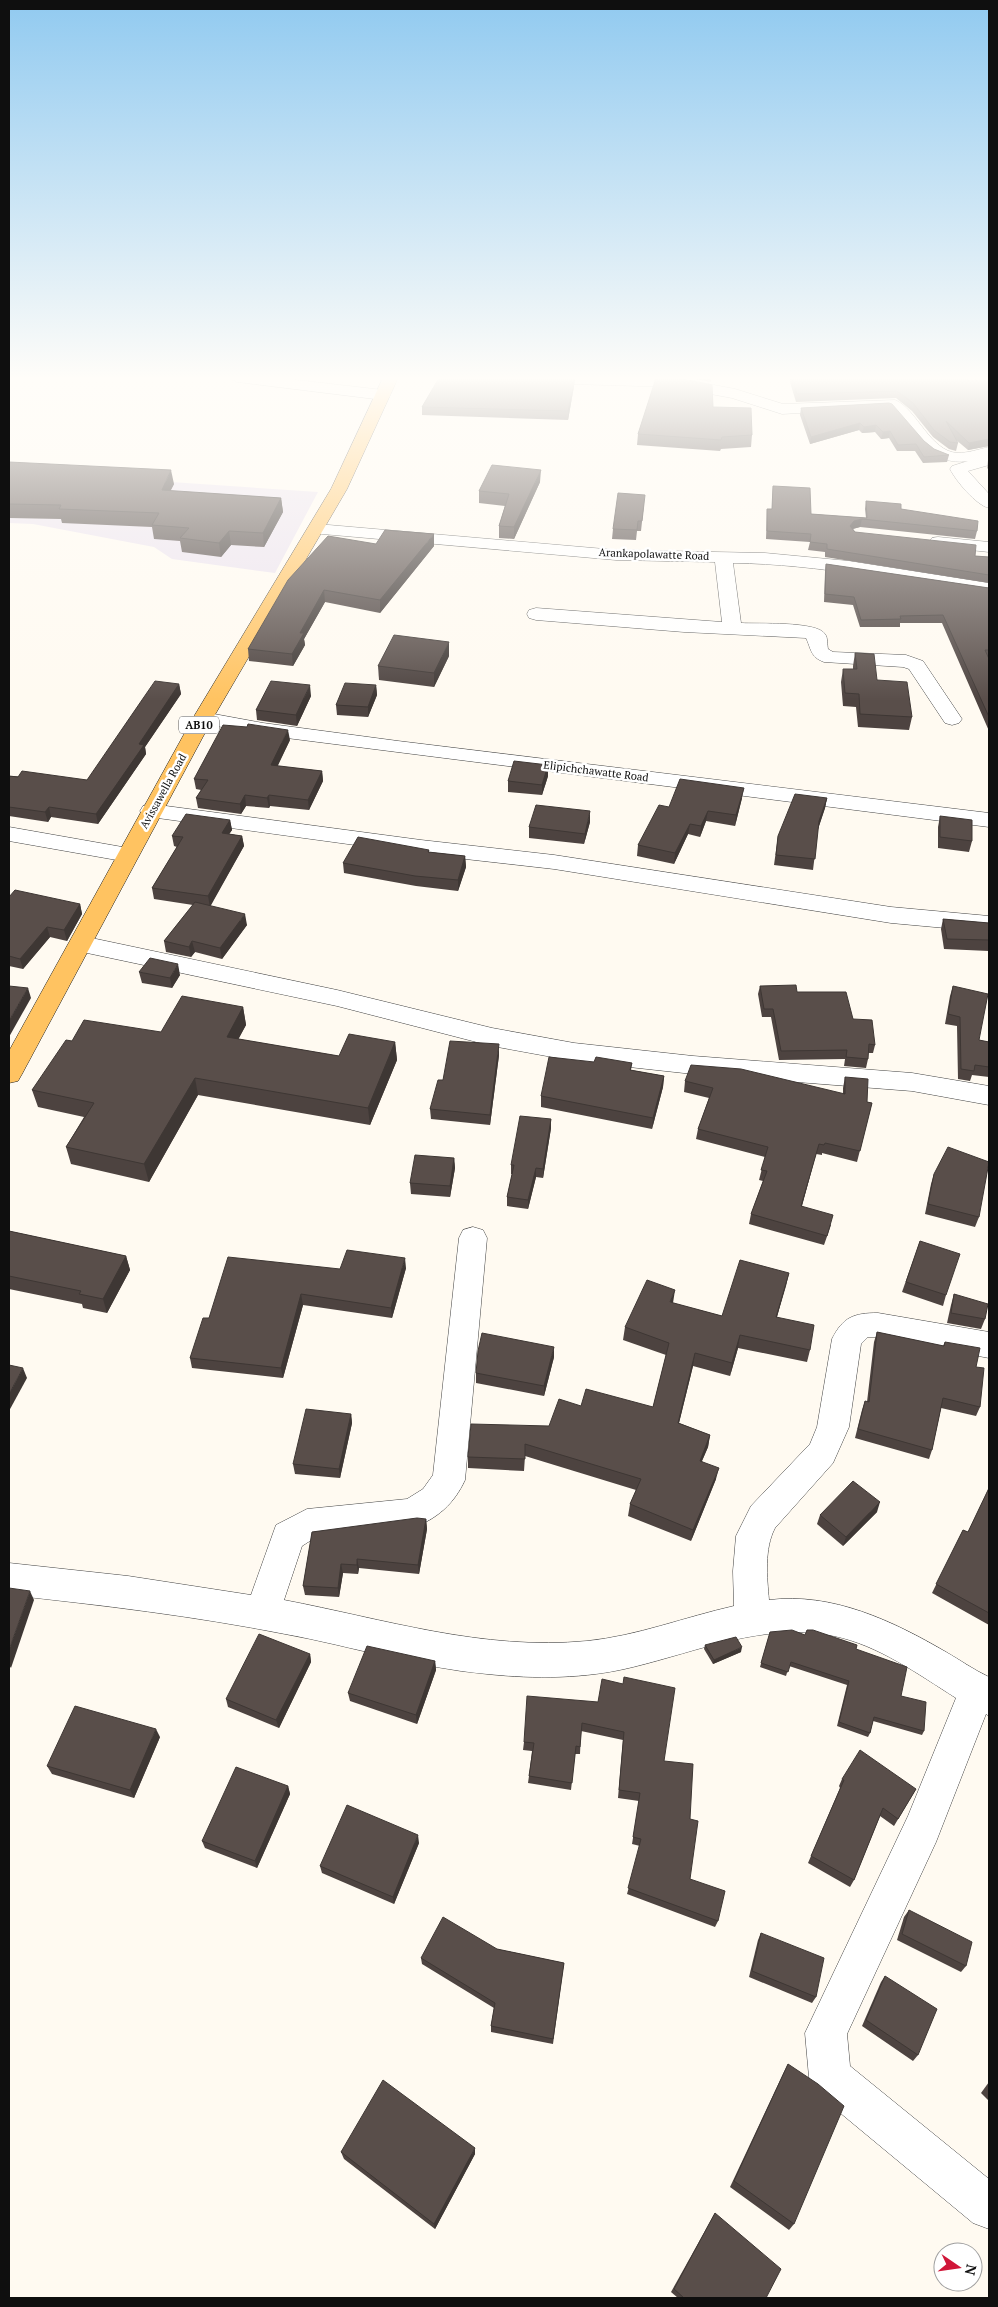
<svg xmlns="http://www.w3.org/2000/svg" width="998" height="2307" font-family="'PT Serif',serif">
  <rect width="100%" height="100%" fill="#fffaf1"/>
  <polygon fill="#ebe2ee" points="9,471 318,492 275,573 172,559 154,547 33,524 9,523"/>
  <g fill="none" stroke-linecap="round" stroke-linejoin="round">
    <defs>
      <g id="street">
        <polygon points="230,378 279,378 383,390 388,392 391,395 388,398 383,400 237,382"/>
        <path d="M497,378H677L735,389L783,404L895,400C917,409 930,452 958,453C968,453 980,449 989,447V465L968,471L989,494V508C976,505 956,481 950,469L952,466L968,461C933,467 911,434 892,409L888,408L782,414L732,398L673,387L504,382Z"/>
        <path d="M317,524L616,550L765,553L849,561L989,583V594C904,583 820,564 733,563L741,623C757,624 817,621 825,634C828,638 827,644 828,649L833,652L906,655L923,661L962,719L959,723L952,725L945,723L909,669L903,667L824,662C810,657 811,648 806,638L684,632L536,620L529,618L527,614L529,610L536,608L722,622L715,562L616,560L311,533L308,529L311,525Z"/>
        <polygon points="938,537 989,542 989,552 932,546 929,542 932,538"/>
        <polygon points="203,712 263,723 398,741 989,813 989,827 263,735 196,722 193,718 196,714"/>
        <polygon points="151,804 421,840 554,855 891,907 989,916 989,932 891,923 554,869 421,854 143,816 140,811 143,806"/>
        <polygon points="9,827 128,848 136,850 139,855 136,860 128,862 9,841"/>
        <polygon points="82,936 337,990 492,1028 574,1043 693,1056 912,1073 989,1086 989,1105 912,1091 693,1074 574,1061 492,1046 337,1006 73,950 70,944 73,938"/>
        <path d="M473,1227L483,1230L487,1238L465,1480C454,1504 437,1519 412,1528L313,1539L302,1546L284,1600C384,1619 483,1651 587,1641C637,1636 685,1617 734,1606L733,1571L736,1536L751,1506L810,1444L817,1427L832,1339C843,1317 854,1313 878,1313L989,1332V1358L878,1337H868L861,1344L849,1427L833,1463L775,1528C764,1549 767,1577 769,1600C832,1592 893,1621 946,1652C960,1660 974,1670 989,1677V1716L986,1714L936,1842L847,2034L850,2066L989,2179V2229L973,2223L815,2092L809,2077L805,2033L908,1816L956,1698C918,1674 878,1645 834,1636C764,1622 699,1651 633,1667C585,1679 535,1679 487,1674C418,1668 352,1646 285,1634C194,1616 101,1605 9,1595V1563L128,1576L251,1595L276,1525L307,1509L407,1499L423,1489L433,1475L459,1238L463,1230Z"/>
      </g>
      <polygon id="primary" points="383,378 398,378 347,489 213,718 22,1074 18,1081 9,1083 9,1051 193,718 331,489"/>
    </defs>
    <use href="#street" stroke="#424242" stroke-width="1"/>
    <use href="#primary" stroke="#202020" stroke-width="1"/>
    <use href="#street" fill="#fff" fill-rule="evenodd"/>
    <use href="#primary" fill="#ffc361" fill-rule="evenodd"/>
  </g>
  <g fill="#4d4340">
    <polygon points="689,378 711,378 711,382"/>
    <polygon points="790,378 964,378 966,380 989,380 989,446 968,450 955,439 958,443 956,451 949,449 933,437 912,411 896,398 796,402 790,382"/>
    <polygon points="574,386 568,420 422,415 422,407"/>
    <polygon points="889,403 924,441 934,449 949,455 947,462 923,463 915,451 897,451 889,438 881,439 875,432 862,433 859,430 810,444 800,415 801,408"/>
    <polygon points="638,434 752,435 751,447 721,449 720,451 637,445"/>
    <polygon points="988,460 989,460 989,470 987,468"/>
    <polygon points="9,462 174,484 170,491 281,498 283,512 264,547 231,545 221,557 182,552 180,541 154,539 152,527 62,523 61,519 9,518"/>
    <polygon points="540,482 514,539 499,538 499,526 505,506 479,503 479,491"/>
    <polygon points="773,486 811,514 866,518 865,509 866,501 901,509 977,531 975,539 860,527 853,529 855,532 975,556 989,557 989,583 825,557 825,552 808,550 810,542 766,539 767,509 772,509"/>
    <polygon points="644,504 641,531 637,531 636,540 612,539 613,529"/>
    <polygon points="376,544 434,546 380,613 325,602 304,639 305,645 293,666 249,661 248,649"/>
    <polygon points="826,564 989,588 989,731 942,623 900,623 900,627 860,627 853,605 824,602 825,572"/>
    <polygon points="855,653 877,680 912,717 909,730 858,727 856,707 843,706 841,682 843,669 853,669 853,666"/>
    <polygon points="449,656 434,687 379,680 378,666"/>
    <polygon points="179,684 181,694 145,747 146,754 98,824 51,817 48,822 9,816 9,776 87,780"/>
    <polygon points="376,685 377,695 368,717 337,715 336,705"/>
    <polygon points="311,696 297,726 257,720 256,710"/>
    <polygon points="290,740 277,766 322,771 323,781 309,810 270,806 269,808 246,806 241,814 198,808 196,798 201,790 196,789 194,779"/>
    <polygon points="548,765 548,776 542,795 508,792 508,781"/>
    <polygon points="742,798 735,826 706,821 700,837 688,834 674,864 637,856 638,845 669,807"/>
    <polygon points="827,798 825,808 818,829 813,870 774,865 778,836"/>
    <polygon points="940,816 972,841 969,852 938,848 938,827"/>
    <polygon points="230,820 232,830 229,834 242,836 244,846 210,906 247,925 222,959 195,952 191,957 166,952 164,941 193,905 154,899 152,888 177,847 174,846 172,836"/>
    <polygon points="590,822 584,844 529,838 529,827"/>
    <polygon points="429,850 429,852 465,856 466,867 458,891 416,886 344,873 343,863"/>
    <polygon points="9,897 80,904 82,914 67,941 50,937 23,969 9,966"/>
    <polygon points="943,919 989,923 989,951 944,949 941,929"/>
    <polygon points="139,972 180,975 172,988 142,983"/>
    <polygon points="760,986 797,992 853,1019 875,1045 873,1053 868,1053 868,1059 866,1068 844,1066 845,1059 779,1060 771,1017 762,1017 758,994"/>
    <polygon points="953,986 979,1040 989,1042 989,1077 972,1075 970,1081 958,1079 957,1026 945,1024 950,996"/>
    <polygon points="243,1007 246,1025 238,1039 339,1056 395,1042 397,1060 370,1125 198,1095 149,1182 71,1164 66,1147 84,1117 38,1107 32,1090 72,1041 161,1032"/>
    <polygon points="499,1055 490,1125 431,1119 430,1109 443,1080"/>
    <polygon points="594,1062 632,1063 631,1070 664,1076 663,1087 652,1129 541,1107 541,1096"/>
    <polygon points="845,1077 867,1102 872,1103 857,1162 822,1153 822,1155 816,1154 802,1206 831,1225 824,1245 749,1224 751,1214 763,1181 759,1180 765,1157 696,1139 698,1129 709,1098 684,1092 685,1081 843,1094 843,1088"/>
    <polygon points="551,1119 551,1128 543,1178 536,1177 528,1209 507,1206 507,1197 512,1174 511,1174 511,1165"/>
    <polygon points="454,1158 455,1168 450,1197 411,1194 410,1183"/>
    <polygon points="934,1174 979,1217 975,1227 925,1214 931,1184"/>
    <polygon points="9,1231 126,1256 130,1270 107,1313 83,1308 82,1304 9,1289"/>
    <polygon points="920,1241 946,1295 943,1306 902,1292"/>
    <polygon points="406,1268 392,1318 303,1305 283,1378 192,1368 190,1358 209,1318 340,1269"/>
    <polygon points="789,1273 777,1317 810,1350 807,1362 738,1348 730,1376 693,1366 679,1423 710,1435 708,1447 702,1461 716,1479 691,1541 628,1516 630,1504 636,1490 525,1456 524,1471 468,1468 468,1457 549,1426 581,1406 653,1407 666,1355 623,1340 625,1327 673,1303 722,1316"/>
    <polygon points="954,1294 985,1319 981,1329 947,1323 951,1305"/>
    <polygon points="877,1332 943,1346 945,1342 976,1367 980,1407 976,1416 941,1408 932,1450 929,1459 855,1438 862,1410 865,1401 867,1402 874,1342"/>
    <polygon points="554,1357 544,1396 476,1383 476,1373"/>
    <polygon points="351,1414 352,1423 340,1478 295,1474 293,1464"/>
    <polygon points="989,1488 989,1625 932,1593 963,1530 968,1532"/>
    <polygon points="877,1512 843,1546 817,1524 820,1515"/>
    <polygon points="426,1519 427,1529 419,1574 359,1568 358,1574 343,1573 339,1597 305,1595 303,1586 312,1532"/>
    <polygon points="770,1632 805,1635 856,1649 901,1696 924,1731 922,1735 873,1721 870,1733 868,1737 837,1726 847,1685 789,1666 786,1676 760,1667"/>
    <polygon points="705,1645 741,1652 713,1664 704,1649"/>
    <polygon points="310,1654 311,1662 279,1728 228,1707 226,1699"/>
    <polygon points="435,1661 436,1670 417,1724 350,1701 348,1693"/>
    <polygon points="598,1702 664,1761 690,1819 690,1879 718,1921 715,1927 627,1894 640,1846 632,1844 639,1801 618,1798 623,1740 581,1731 580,1754 575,1754 571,1790 528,1783 529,1776 532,1751 523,1750 524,1742"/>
    <polygon points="160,1737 134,1798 52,1774 47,1766"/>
    <polygon points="842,1779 916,1789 894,1826 880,1816 854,1880 850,1887 808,1863 840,1788 839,1786"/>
    <polygon points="288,1786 290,1794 257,1868 205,1848 202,1841"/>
    <polygon points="419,1843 394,1904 322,1873 320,1866"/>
    <polygon points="909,1910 966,1966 961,1972 897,1940 904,1917"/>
    <polygon points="761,1933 816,1997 812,2003 749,1977 758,1940"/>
    <polygon points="497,1949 564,1963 553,2044 491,2032 491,2026 494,2008 422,1964 421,1958"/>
    <polygon points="885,1976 918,2055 913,2061 862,2026 881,1982"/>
    <polygon points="788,2064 794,2224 789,2230 730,2187 784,2072"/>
    <polygon points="989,2082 989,2101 981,2093"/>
    <polygon points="341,2152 475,2154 435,2229 344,2159"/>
    <polygon points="715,2213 766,2298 678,2298 671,2292"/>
  </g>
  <g fill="#3e3734">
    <polygon points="575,378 574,386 568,420 568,411"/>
    <polygon points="860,423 859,430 810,444 811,437"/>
    <polygon points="876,425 875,432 862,433 864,427"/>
    <polygon points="890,431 889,438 881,439 883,432"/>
    <polygon points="989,439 989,446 968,450 969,443"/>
    <polygon points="171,470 174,484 164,504 162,490"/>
    <polygon points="541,470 540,482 514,539 514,527"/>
    <polygon points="281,498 283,512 264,547 263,533"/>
    <polygon points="862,519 860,527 852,529 850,526 854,521"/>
    <polygon points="229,531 231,545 221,557 219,543"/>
    <polygon points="434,534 434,546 380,613 380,600"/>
    <polygon points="324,590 325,602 304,639 305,645 293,666 292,654 300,633"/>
    <polygon points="449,642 449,656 434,687 434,673"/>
    <polygon points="179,684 181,694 145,747 146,754 98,824 96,814 139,744"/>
    <polygon points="310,685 311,696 297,726 296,715"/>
    <polygon points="376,685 377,695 368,717 368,707"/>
    <polygon points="288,730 290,740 273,776 271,765"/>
    <polygon points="548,765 548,776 542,795 542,785"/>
    <polygon points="322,771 323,781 309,810 308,800"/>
    <polygon points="744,788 742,798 735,826 736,815"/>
    <polygon points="245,795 246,806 241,814 240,804"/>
    <polygon points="269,795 270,806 269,808 267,798"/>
    <polygon points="827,798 825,808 817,832 819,821"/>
    <polygon points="49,807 51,817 48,822 45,812"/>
    <polygon points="590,811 590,822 584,844 585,834"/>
    <polygon points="708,811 706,821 700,837 701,826"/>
    <polygon points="230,820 232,830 223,843 222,833"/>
    <polygon points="690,824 688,834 674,864 675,853"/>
    <polygon points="242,836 244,846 210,907 208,896"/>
    <polygon points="465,856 466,867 458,891 458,880"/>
    <polygon points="80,904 82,914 67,941 64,930"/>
    <polygon points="245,914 247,925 222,959 220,948"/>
    <polygon points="47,927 50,937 23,969 20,959"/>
    <polygon points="192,941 195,952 191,957 189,947"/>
    <polygon points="178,964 180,975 172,988 170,978"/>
    <polygon points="28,988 31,998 9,1037 9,1021"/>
    <polygon points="243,1007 246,1025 230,1055 227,1037"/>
    <polygon points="395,1042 397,1060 370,1125 368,1108"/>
    <polygon points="499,1044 499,1055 490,1125 490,1115"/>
    <polygon points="664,1076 663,1087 652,1129 653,1118"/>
    <polygon points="195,1078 198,1095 149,1182 144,1164"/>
    <polygon points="551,1119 551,1128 543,1178 543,1169"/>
    <polygon points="819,1144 816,1154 799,1216 801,1206"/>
    <polygon points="454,1158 455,1168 450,1197 450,1186"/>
    <polygon points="536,1168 536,1177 528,1209 528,1200"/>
    <polygon points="126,1256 130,1270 107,1313 103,1299"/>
    <polygon points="405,1258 406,1268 392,1318 391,1308"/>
    <polygon points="789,1273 786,1286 773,1330 776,1317"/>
    <polygon points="675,1290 673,1303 670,1302"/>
    <polygon points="301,1294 303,1305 283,1378 281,1368"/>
    <polygon points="740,1335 738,1348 730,1376 732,1363"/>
    <polygon points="554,1347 554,1357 544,1396 544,1386"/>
    <polygon points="695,1353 693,1366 676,1435 678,1423"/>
    <polygon points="23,1368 27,1378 9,1411 9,1394"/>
    <polygon points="351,1414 352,1423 340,1478 339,1469"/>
    <polygon points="710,1435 708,1447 697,1472 700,1461"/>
    <polygon points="719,1468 716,1479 691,1541 693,1530"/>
    <polygon points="880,1502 877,1512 843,1546 846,1537"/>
    <polygon points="426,1519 427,1529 419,1574 418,1565"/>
    <polygon points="357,1559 359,1568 358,1574 357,1565"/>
    <polygon points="341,1564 343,1573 339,1597 338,1588"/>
    <polygon points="30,1591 34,1600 11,1668 9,1665 9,1650"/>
    <polygon points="742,1647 741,1652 713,1664 714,1660"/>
    <polygon points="310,1654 311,1662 279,1728 276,1720"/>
    <polygon points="435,1661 436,1670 417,1724 416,1715"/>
    <polygon points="156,1729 160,1737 134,1798 130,1790"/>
    <polygon points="288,1786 290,1794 257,1868 255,1861"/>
    <polygon points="418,1835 419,1843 394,1904 393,1897"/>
    <polygon points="475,2148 475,2154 435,2229 434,2224"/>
  </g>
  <g fill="#594e4a" stroke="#3e3734">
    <polygon points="439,378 575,378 568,411 422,407"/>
    <polygon points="656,378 678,378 712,385 713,407 751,408 752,435 722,437 721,440 638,434"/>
    <polygon points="792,378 964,378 966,380 989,380 989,439 969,443 946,421 958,443 950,442 934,430 913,403 897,391 797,394"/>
    <polygon points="889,403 892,404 924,441 934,449 949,455 924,457 916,444 898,445 890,431 883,432 876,425 864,427 860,423 811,437 801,408"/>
    <polygon points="9,462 171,470 162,490 281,498 263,533 229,531 219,543 180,538 189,528 152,525 159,513 59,509 61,505 9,504"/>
    <polygon points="492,465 541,470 514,527 499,526 509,494 479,491"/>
    <polygon points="773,486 810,488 811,514 867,518 866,501 901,504 901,509 978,521 977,531 862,519 854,521 850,526 855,532 976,545 975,556 989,557 989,575 827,549 827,544 810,542 811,534 767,531 767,509 772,509"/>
    <polygon points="618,493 645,495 642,521 638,521 637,530 613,529"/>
    <polygon points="385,530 434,534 380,600 324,590 300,633 304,633 292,654 248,649 288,580 328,536 376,544"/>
    <polygon points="826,564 989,588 989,650 985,650 989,659 989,717 943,615 900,616 901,619 861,620 854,597 825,594"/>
    <polygon points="394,635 449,642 434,673 378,666"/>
    <polygon points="855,653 874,654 877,680 907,682 912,717 860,714 859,694 845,693 843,669 857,669"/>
    <polygon points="155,681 179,684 139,744 144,745 96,814 49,807 45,812 9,807 9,776 18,777 22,771 87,780"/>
    <polygon points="271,681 310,685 296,715 256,710"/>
    <polygon points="345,683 376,685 368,707 336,705"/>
    <polygon points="248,724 288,730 271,765 322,771 308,800 269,795 267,798 245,795 240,804 196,798 208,780 194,779 223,725 247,727"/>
    <polygon points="514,761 548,765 542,785 508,781"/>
    <polygon points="680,779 744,788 736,815 708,811 701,826 690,824 675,853 638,845 659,805 669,807"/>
    <polygon points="795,794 827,798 819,821 815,859 776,855 778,836"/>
    <polygon points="536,805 590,811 585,834 529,827"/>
    <polygon points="186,814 230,820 222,833 242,836 208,896 152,888 183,837 172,836"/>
    <polygon points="940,816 972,820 972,841 940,837"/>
    <polygon points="358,837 429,850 428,852 465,856 458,880 415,876 343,863"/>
    <polygon points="15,890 80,904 64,930 47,927 20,959 9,956 9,897"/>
    <polygon points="195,902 245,914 220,948 192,941 189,947 164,941"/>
    <polygon points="943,919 989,923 989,940 947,939"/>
    <polygon points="150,958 178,964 170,978 139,972"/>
    <polygon points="796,985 797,992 846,992 853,1019 872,1020 875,1045 869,1044 868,1059 846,1057 847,1050 781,1051 773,1009 764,1009 760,986"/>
    <polygon points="9,986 28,988 9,1021"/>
    <polygon points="953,986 988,994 979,1040 989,1042 989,1067 975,1065 974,1071 961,1069 960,1017 948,1014"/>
    <polygon points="182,996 243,1007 227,1037 339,1056 349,1034 395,1042 368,1108 195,1078 144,1164 66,1147 94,1103 32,1090 66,1040 72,1041 84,1020 161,1032"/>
    <polygon points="450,1041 499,1044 490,1115 430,1109 438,1080 443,1080"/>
    <polygon points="549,1057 594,1062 596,1057 632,1063 630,1070 664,1076 653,1118 541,1096"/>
    <polygon points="691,1065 741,1069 845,1094 845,1077 868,1079 867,1102 872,1103 860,1151 825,1143 824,1145 819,1144 801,1206 833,1215 827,1236 751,1214 767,1171 761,1170 768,1147 698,1129 713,1088 685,1081"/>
    <polygon points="520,1116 551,1119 543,1169 536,1168 528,1200 507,1197 514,1165 511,1165"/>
    <polygon points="948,1147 989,1162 979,1217 928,1204 934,1174"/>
    <polygon points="415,1155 454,1158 450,1186 410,1183"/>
    <polygon points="9,1231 126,1256 103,1299 79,1294 81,1291 9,1276"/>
    <polygon points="920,1241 960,1254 946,1295 906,1282"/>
    <polygon points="347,1250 405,1258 391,1308 301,1294 281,1368 190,1358 203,1318 209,1318 228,1257 340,1269"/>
    <polygon points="740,1260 789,1273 776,1317 814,1325 810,1350 740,1335 732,1363 695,1353 678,1423 710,1435 700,1461 719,1468 693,1530 630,1504 641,1479 525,1444 525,1459 468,1457 471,1424 549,1426 559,1399 581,1406 586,1389 653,1407 669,1343 625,1327 647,1280 675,1290 670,1302 722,1316"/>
    <polygon points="954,1294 988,1304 985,1319 951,1313"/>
    <polygon points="877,1332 944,1346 945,1342 980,1348 976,1367 984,1368 980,1407 943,1398 932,1450 858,1429 865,1401 869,1402"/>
    <polygon points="482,1333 554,1347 544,1386 476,1373 478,1351"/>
    <polygon points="9,1365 23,1368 9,1394"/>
    <polygon points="306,1409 351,1414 339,1469 293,1464"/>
    <polygon points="853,1481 880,1502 846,1537 820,1515"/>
    <polygon points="989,1488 989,1613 936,1584 963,1530 968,1532"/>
    <polygon points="417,1518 426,1519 418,1565 357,1559 357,1565 341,1564 338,1588 303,1586 312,1532"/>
    <polygon points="9,1588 30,1591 9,1650"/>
    <polygon points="792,1630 805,1635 807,1630 813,1630 857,1645 856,1649 907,1667 901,1696 926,1702 924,1731 874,1717 870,1733 839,1722 849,1681 791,1662 788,1672 761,1663 770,1632"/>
    <polygon points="259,1634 310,1654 276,1720 226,1699"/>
    <polygon points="736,1637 742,1647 714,1660 705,1645"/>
    <polygon points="367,1646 435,1661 416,1715 348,1693"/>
    <polygon points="624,1677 675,1688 664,1761 693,1764 690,1819 698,1821 690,1879 725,1891 718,1921 628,1888 641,1839 633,1837 640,1793 619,1790 624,1732 582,1723 580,1747 576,1746 572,1783 529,1776 534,1743 524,1742 527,1696 598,1702 602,1679 623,1684"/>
    <polygon points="75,1706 156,1729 130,1790 47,1766"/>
    <polygon points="860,1750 916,1789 898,1819 883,1808 854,1880 811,1856 844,1780 842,1779"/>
    <polygon points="236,1767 288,1786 255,1861 202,1841"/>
    <polygon points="347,1805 418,1835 393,1897 320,1866"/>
    <polygon points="909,1910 972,1942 966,1966 902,1934"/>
    <polygon points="443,1917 497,1949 564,1963 553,2039 491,2026 495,2003 421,1958"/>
    <polygon points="761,1933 824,1958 816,1997 752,1971"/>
    <polygon points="885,1976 937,2009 918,2055 866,2020"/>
    <polygon points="788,2064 818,2084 844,2106 794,2224 734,2181"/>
    <polygon points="383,2080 475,2148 434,2224 341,2152"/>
    <polygon points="715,2213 781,2269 766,2298 684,2298 674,2289"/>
  </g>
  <linearGradient id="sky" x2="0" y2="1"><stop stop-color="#91caf0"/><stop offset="0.54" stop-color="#fffdf9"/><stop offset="1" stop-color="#fffdf9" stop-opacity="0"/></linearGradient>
  <rect width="998" height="701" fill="url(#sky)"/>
  <g text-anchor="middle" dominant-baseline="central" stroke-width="5" stroke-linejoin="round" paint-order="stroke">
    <g font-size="11" fill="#0f0f0f" stroke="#fff">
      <text transform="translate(654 554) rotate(2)">Arankapolawatte Road</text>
      <text transform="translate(596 771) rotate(7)">Elipichchawatte Road</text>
      <text transform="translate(163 791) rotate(-61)">Avissawella Road</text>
    </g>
    <rect fill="#fff" stroke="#575757" stroke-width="1" x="179" y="716.5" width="40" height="17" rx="4"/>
    <g font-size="11" font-weight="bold" fill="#0f0f0f">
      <text x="199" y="725">AB10</text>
    </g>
  </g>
  <rect width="998" height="2307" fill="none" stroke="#0f0f0f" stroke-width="20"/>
  <g transform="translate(958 2267) rotate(103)"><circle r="24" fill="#ffffff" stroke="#9f9f9f"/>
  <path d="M0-4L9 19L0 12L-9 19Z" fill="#d01638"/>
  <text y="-8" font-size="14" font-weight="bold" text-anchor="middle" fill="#0f0f0f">N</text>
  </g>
</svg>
